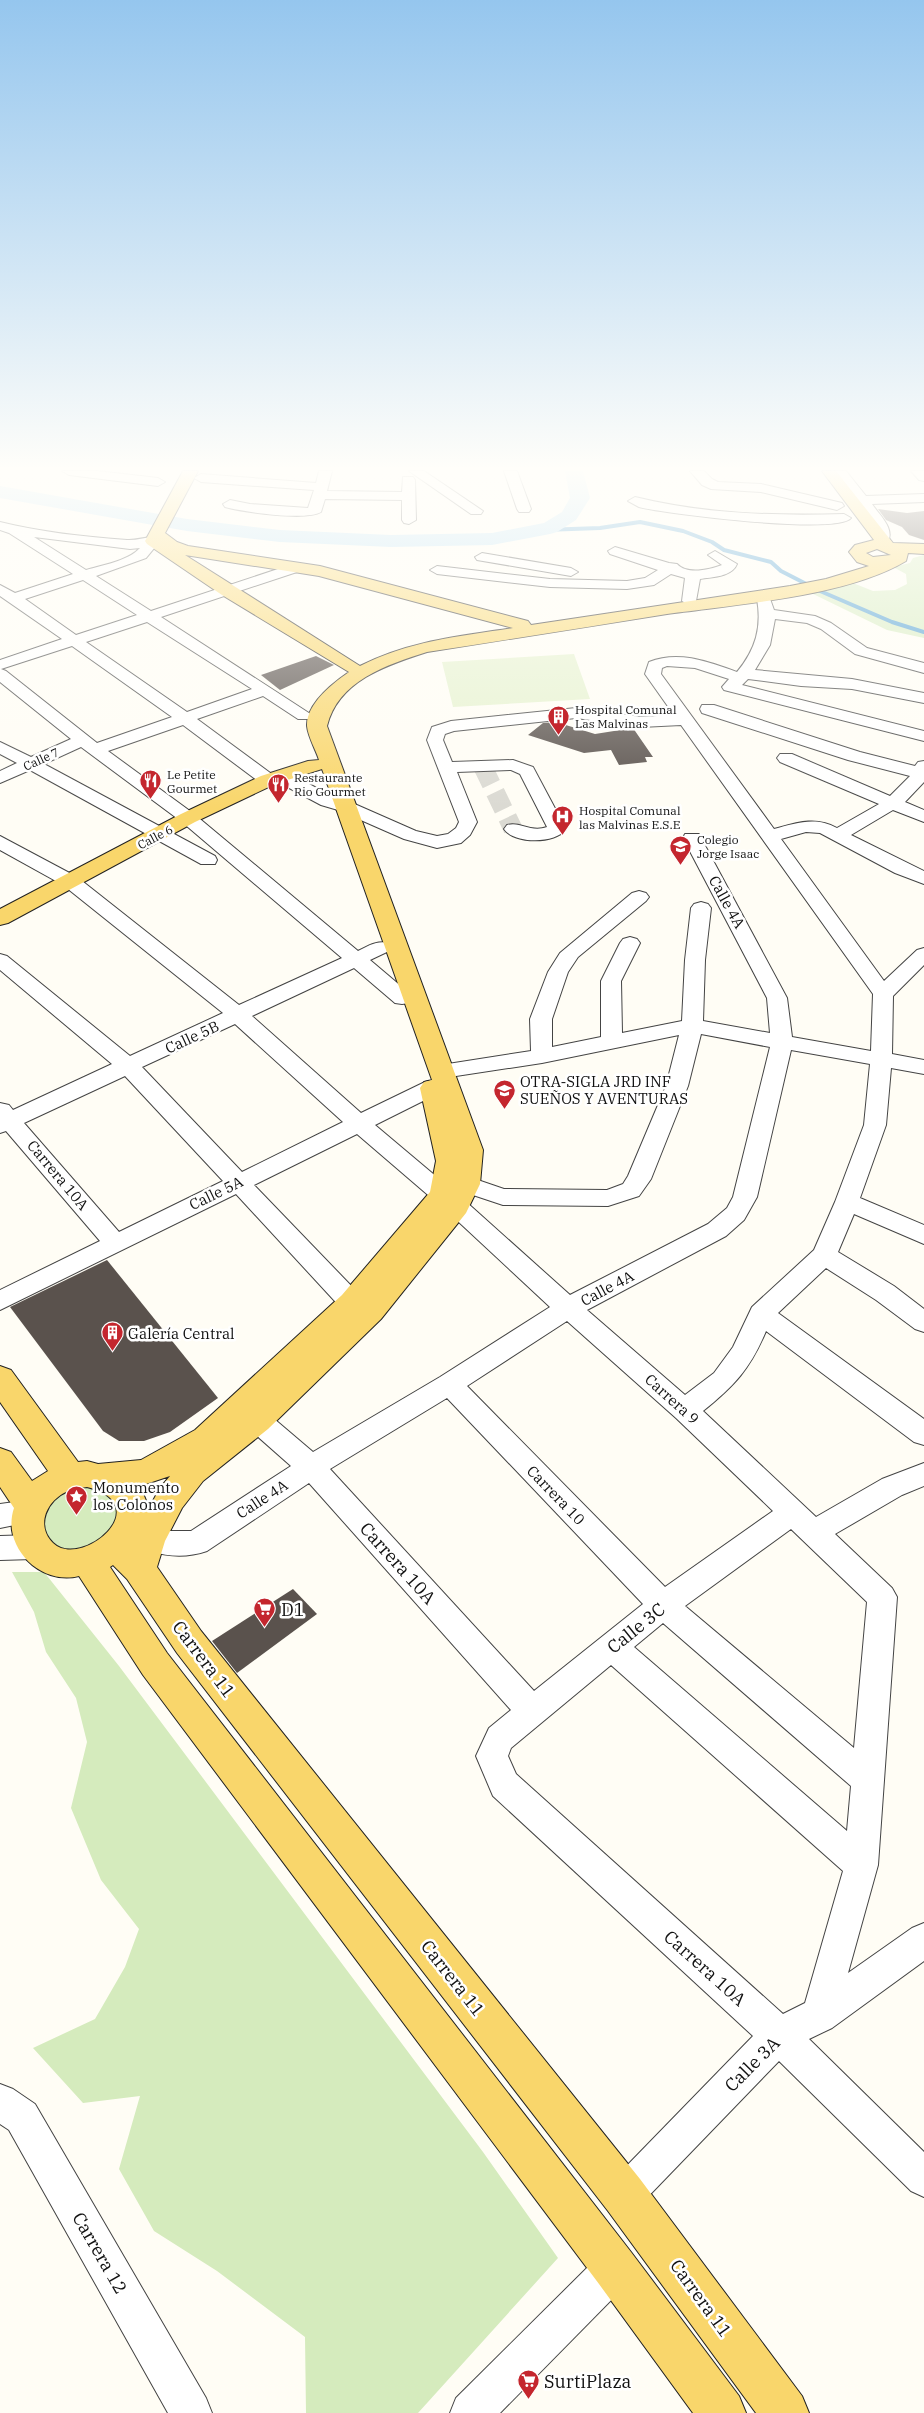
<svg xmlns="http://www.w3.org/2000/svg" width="924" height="2413" font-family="'IBM Plex Serif',serif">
  <rect width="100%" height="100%" fill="#fffdf5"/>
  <g fill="#d5ebbd">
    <polygon points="924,555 924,638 887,630 809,592 853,583 873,591 895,590 907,584 906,574 893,567 910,563 913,558"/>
    <polygon points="88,1485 118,1500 120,1521 94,1548 67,1551 56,1547 42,1531 45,1509 63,1492"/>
    <polygon points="12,1572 44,1572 119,1666 483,2152 558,2258 418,2413 306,2413 305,2337 217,2271 154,2231 119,2169 140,2096 83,2103 33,2048 95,2019 125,1967 139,1929 101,1880 71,1808 87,1742 76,1698 46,1652 34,1612"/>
  </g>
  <polygon fill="#e6f2cf" points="574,654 590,699 453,707 442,662"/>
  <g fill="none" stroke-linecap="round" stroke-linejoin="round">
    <polyline stroke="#3f96cf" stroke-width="4" points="543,530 600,528 640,522 683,531 712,542 724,550 771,562 781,571 820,591 892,622 924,632"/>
    <polygon fill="#b9e0f7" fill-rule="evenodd" points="565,471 583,471 590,498 576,520 557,532 550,534 492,545 391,547 280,542 187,531 0,498 0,486 187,519 280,530 391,535 492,533 544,523 562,512 570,498"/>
  </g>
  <g fill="#5a524d">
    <polygon points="878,509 907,513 924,511 924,540 909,535 902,527 886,520"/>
    <polygon points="316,656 334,665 280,690 261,675"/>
    <polygon points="556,722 595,734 633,728 653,757 645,757 647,762 619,765 611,750 584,753 528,735 543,723"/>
    <polygon points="107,1260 218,1398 170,1432 144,1441 119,1441 103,1431 10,1307"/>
    <polygon points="293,1589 317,1614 237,1673 212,1641"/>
  </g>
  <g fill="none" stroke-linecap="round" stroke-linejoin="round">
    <polyline stroke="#dbdad3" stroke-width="19" stroke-dasharray="19 9" stroke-linecap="butt" points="483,767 513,829"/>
    <defs>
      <g id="minor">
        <polygon points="62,471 97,471 158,478 165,482 158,486 69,475"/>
        <path d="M319,471H332L327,491L402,492L403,477H413L415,480L416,520L409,524L404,523L402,520V500L325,499L321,512C306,521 244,512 225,507L223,504L230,500L250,504L308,508L314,490L201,482L194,478L201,474L316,483Z"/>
        <polygon points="409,471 424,471 483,511 481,514 471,514"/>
        <polygon points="504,471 517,471 531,509 529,512 519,512 517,509"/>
        <polygon points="690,471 704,471 712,479 718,482 761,484 842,503 844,506 837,510 761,492 711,489 702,485"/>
        <path d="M834,471H846L866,496L924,494V502L872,504C880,516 896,529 887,544H877L875,541L877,534L875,527Z"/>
        <polygon points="911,471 924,471 924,481 919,480"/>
        <path d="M635,497C704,514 773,516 844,514L851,518C838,535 666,514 639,507L628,501Z"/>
        <path d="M0,522C40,532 85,537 127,540C138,541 148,535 158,538L160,541L146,558L96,576L151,611L293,564H303L305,567L303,570L161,617L312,715L310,719H298L263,696L197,719L273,775L281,771L287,772L333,797L350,802L416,831L437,836L448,834L456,828L459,822L427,740L432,727L451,721L576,708L641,717L674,715L645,674L649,662C679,650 709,662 737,672C756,649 762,627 757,599L759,596H769L774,610L815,616L831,623L867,648L924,663V673L855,654L821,629L807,623L775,619L770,645L755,670L852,679L924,693V703L852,689L801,686L748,679L742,685L924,731V741L724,690L722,687L729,679L695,668L667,666L662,668L661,674L774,829C796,823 816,816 837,828L879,804L780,762L777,758L780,754H792L890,796L910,776L848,760L702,713L700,709L702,705H714L860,752L915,766L918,762L924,761V782L905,802L924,810V822L893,810L851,835L924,871V884L895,873L820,833L806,832L781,839L884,981L917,950L924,948V965L893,996L892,1054L924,1060V1074L891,1068L886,1125L860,1198L924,1225V1244L854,1214L838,1252L894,1286L924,1309V1332L915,1329L876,1300L826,1268L778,1313L924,1419V1445L914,1442L766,1331C750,1369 735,1385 703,1411L816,1517L882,1479L924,1463V1486L902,1495L835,1534L892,1588L897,1597L878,1865L848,1973L912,1928L924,1923V1961L832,2028L809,2039L924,2152V2197L911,2191L779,2061L637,2208L624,2214L611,2208L605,2195L611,2182L753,2036L493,1796L476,1756L489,1728L511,1710L309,1483L207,1551C178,1561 152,1554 125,1541L121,1532L125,1523L135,1520L165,1531H191L291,1466L248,1428L244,1420L248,1412L257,1409L266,1412L313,1452L440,1377L550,1307L448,1212L444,1206L446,1202L435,1201L357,1134L254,1185L361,1296L365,1303L361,1310L352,1312L343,1310L236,1194L0,1310V1290L100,1241L6,1131L0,1133V1103L9,1105L13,1110L112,1064L0,970V954L7,956L130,1056L223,1013L63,885L0,850V836L77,877L239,1005L342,958L182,822L81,747L44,764L215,856L217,860L215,864H201L30,770L0,783V771L17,763L0,754V742L31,757L71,739L0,682V660L62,639L0,596V585L15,593L73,574L9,533L0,530ZM34,537L130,549L140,548C128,561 103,565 86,570ZM83,580L137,615L76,635L25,599ZM147,622L252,689L187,712L86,642ZM72,646L172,717L97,743L6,671L1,669ZM576,718L641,727L681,725L873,994L871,1051L792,1037L787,998L701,838L699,834H685L683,838L767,998L770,1033L703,1021L705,960L711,908L708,904L701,902L694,904L691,908L685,960L682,1021L622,1033L621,981L640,943L637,939L630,937L623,939L620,943L601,981V1037L552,1047V1019L568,972L578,957L646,901L649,897L646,893L639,891L632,893L560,953L548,972L530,1019L531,1051L435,1066L432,1071L435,1076L443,1078L542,1063L679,1035L666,1086L628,1176L623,1184L607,1190L504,1189L466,1176L458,1178L454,1184L458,1190L503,1205L608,1206L639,1196L651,1179L688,1086L701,1034L770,1047L733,1197L727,1208L708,1224L570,1295L464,1200L453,1199L455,1195L451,1189L375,1125L441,1092L444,1087L441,1082L433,1080L425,1082L361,1113L252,1016L354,968L395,1003L402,1004L409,1003L412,998L409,993L370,960L389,951L392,947L389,943C377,940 368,946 358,951L194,814L108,751L183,725L262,784L268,785L276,781L321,805L338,810L404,839L437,848L461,843L470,835L477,822L457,772L511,770L520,774L547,827C530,833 521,821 507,825L504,829C514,844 556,844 566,829L533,767L513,760L452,762L443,740L445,734L454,731ZM235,1024L343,1122L242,1172L142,1067ZM791,1050L870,1064L864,1125L835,1202L814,1250L752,1307L733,1347L714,1373L685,1395L587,1310L726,1236L744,1220L757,1197ZM125,1076L223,1181L119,1232L24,1123ZM567,1321L676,1418L773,1511L665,1587L467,1386ZM447,1398L643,1604L534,1691L330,1469ZM791,1529L867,1602L854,1748L685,1606ZM663,1623L851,1786L847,1831L634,1647ZM611,1665L843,1871L805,2003L783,2014L516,1774L508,1756L511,1748Z"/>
        <path d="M615,547L669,563L677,564C687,575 709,570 722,565L708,555L715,551L737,564C732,577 712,577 700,579L696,601L689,605L682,601L685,578L671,574L654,585L627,589L550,587L437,574L430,570L437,566L550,579L627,581L645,578L658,570L610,554L608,551Z"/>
        <polygon points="482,553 571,568 578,572 571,576 477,560 475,557"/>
        <polygon points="29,1500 39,1504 43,1512 39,1520 0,1528 0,1504"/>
        <polygon points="33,1535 43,1538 47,1547 43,1556 33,1559 0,1560 0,1536"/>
        <polygon points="0,2084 13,2089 35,2104 206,2398 212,2413 168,2413 9,2130 0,2124"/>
        <polygon points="615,2248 629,2254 635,2268 629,2282 500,2413 450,2413 456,2398 601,2254"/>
      </g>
      <path id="major" d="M183,471H198L165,533L177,542L188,546L320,566L528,621L531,625L790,586L826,579L869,566L857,562L849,552L855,545L874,540L822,471H836L893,543L924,544V554L908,553L906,561C846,597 737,604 667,614C587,627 507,640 427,652C386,665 338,681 327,726L483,1150L480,1184L466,1213L381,1319L268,1429L203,1481L182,1508L165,1541L157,1567L201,1631L640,2179L802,2396L809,2413H756L608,2211L177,1653L127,1579L113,1565L110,1567L167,1653L631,2252L739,2396L746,2413H693L599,2284L143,1675L79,1576C40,1586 1,1546 14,1508L0,1487V1448L11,1452L32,1481L48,1471L0,1402V1366L11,1370L78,1462L87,1461L98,1464L141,1460L195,1430L342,1295L430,1192L436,1161L420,1088L424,1082L432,1080L322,769L275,784L195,822L8,923L0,925V909L181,814L261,776L308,761L319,760C316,750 308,737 307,726C306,704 333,683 349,672L222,595L147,544L145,541ZM877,549L891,555L873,557L866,553ZM185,555L319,576L513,628C461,636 408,641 360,666ZM170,1476L160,1488L149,1508L140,1486ZM87,1487C159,1505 81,1570 53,1543C35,1525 47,1500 68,1491C74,1489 81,1488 87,1487Z"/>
    </defs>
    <use href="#minor" stroke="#444" stroke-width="2"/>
    <use href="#major" stroke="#222" stroke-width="2"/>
    <use href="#minor" fill="#fff" fill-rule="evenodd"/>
    <use href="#major" fill="#f9d66b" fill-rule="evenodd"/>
  </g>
  <linearGradient id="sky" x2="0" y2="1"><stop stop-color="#95c6ee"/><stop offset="0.58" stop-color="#fffefa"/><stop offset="1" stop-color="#fffefa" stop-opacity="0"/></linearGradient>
  <rect width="924" height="808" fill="url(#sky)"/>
  <defs>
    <symbol id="building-pin" viewBox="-11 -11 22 30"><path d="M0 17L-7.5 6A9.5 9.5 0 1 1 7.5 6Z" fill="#c4262e" stroke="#fff"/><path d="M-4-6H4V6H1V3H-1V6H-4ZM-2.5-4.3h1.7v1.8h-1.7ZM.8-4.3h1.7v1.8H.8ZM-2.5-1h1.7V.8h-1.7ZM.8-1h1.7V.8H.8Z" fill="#fff"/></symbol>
    <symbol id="restaurant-pin" viewBox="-11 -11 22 30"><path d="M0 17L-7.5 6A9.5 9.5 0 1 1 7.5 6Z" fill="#c4262e" stroke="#fff"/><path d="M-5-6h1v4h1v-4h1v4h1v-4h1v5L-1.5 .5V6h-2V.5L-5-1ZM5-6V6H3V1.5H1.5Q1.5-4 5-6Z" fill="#fff"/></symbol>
    <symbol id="hospital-pin" viewBox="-11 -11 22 30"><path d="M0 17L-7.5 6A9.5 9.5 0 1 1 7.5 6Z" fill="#c4262e" stroke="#fff"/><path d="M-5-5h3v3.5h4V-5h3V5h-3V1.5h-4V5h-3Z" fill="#fff"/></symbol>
    <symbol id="school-pin" viewBox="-11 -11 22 30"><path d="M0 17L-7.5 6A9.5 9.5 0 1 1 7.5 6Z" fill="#c4262e" stroke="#fff"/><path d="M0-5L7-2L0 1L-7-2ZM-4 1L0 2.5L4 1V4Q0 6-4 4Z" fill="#fff"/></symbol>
    <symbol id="sight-pin" viewBox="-11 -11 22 30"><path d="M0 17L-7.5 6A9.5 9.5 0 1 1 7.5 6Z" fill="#c4262e" stroke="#fff"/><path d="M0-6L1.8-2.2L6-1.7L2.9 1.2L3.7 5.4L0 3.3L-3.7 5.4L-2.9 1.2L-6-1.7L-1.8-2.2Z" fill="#fff"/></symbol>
    <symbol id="supermarket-pin" viewBox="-11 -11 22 30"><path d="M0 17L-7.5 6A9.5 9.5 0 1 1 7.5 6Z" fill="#c4262e" stroke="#fff"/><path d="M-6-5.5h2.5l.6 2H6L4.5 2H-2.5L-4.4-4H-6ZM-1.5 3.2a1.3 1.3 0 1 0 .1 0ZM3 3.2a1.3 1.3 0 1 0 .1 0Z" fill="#fff"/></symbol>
  </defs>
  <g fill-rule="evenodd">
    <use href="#building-pin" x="546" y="704" width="25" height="34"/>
    <use href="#restaurant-pin" x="138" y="768" width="25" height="34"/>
    <use href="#restaurant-pin" x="266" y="772" width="25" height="34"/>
    <use href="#hospital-pin" x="550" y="804" width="25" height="34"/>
    <use href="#school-pin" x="668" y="834" width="25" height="34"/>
    <use href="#school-pin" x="492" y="1078" width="25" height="34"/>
    <use href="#building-pin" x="100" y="1320" width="25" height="34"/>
    <use href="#sight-pin" x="64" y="1484" width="25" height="34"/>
    <use href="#supermarket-pin" x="252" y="1596" width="25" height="34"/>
    <use href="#supermarket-pin" x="516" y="2368" width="25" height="34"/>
  </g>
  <g text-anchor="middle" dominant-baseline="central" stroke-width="5" stroke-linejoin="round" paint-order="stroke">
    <g font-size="12" fill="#111" stroke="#fff" text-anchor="start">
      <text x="575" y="709">Hospital Comunal<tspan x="575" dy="14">Las Malvinas</tspan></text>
      <text x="167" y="774">Le Petite<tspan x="167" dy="14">Gourmet</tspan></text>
      <text x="294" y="777">Restaurante<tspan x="294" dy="14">Rio Gourmet</tspan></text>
      <text x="579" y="810">Hospital Comunal<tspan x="579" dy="14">las Malvinas E.S.E</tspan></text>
      <text x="697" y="839">Colegio<tspan x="697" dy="14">Jorge Isaac</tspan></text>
    </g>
    <g font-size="12" fill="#111" stroke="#fff">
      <text transform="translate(41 759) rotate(-25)">Calle 7</text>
      <text transform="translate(155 837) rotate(-28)">Calle 6</text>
    </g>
    <g font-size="15" fill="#111" stroke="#fff">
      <text transform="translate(727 902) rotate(61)">Calle 4A</text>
      <text transform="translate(192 1037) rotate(-25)">Calle 5B</text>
      <text transform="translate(58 1175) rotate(50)">Carrera 10A</text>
      <text transform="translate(216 1193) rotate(-26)">Calle 5A</text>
      <text transform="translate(607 1288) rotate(-28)">Calle 4A</text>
      <text transform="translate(672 1399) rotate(42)">Carrera 9</text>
      <text transform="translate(556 1495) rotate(46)">Carrera 10</text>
      <text transform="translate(262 1499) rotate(-33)">Calle 4A</text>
    </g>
    <g font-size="15" fill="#111" stroke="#fff" text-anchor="start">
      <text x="520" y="1081">OTRA-SIGLA JRD INF<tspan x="520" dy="17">SUEÑOS Y AVENTURAS</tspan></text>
      <text x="128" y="1333">Galería Central</text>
      <text x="93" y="1487">Monumento<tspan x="93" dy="17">los Colonos</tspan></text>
    </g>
    <g font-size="18" fill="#111" stroke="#fff">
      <text transform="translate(398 1563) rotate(48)">Carrera 10A</text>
      <text transform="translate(636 1628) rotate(-39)">Calle 3C</text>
      <text transform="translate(204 1659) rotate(53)">Carrera 11</text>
      <text transform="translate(705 1968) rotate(42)">Carrera 10A</text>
      <text transform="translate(453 1978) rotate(52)">Carrera 11</text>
      <text transform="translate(752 2064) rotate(-45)">Calle 3A</text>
      <text transform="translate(100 2253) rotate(60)">Carrera 12</text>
      <text transform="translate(701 2298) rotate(54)">Carrera 11</text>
    </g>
    <g font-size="18" fill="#111" stroke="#fff" text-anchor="start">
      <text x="281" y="1609">D1</text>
      <text x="544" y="2381">SurtiPlaza</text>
    </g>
  </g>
</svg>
